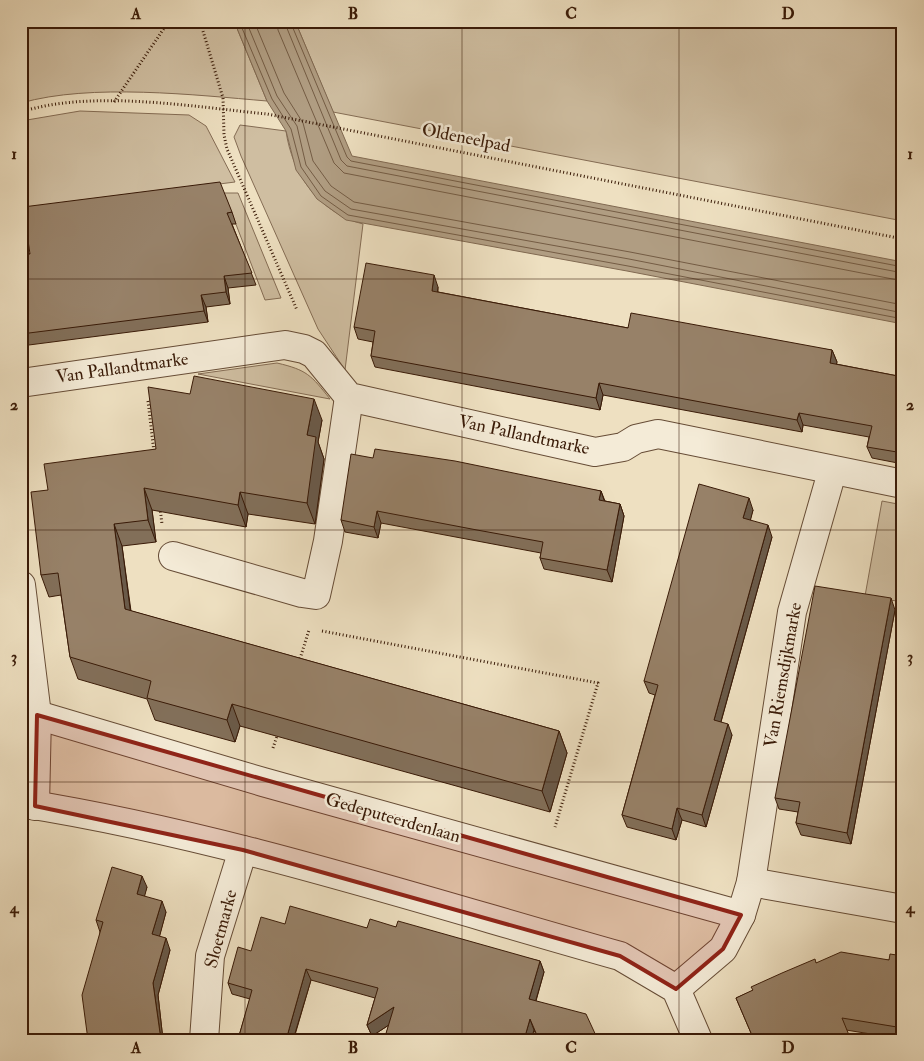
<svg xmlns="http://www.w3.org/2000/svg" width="924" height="1061" font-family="'IM FELL Double Pica',serif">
  <rect width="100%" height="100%" fill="#eee0c1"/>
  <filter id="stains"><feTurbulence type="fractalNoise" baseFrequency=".004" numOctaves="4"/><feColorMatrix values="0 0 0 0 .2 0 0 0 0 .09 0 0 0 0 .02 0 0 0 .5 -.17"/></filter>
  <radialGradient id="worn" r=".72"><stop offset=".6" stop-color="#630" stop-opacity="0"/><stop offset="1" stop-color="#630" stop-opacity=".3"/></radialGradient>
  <g fill="#cfbea1" stroke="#846c54">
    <path d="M21,21H234L267,101C195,95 91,83 21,103Z"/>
    <polygon points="295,21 903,21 903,221 333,112"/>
    <polygon points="80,111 189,115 206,126 235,182 21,209 21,121"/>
    <path d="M240,125L286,131C292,174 319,213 363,224L345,370L318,329L241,156L234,137Z"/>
    <polygon points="224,193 238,193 281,298 265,300"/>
    <path d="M277,363C307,370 311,375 330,399L198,374Z"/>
    <polygon points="882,501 903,505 903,602 865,596"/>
  </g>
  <g fill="#b09d82" stroke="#806951">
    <polygon points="234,21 295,21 352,156 903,262 903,324 627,271 346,220 317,199 296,170 286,131 267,101"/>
    <polygon points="21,1002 26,1040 21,1040"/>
  </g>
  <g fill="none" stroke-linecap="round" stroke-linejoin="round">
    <g stroke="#745c44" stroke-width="1">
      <polyline points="239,21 272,99 291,129 301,167 321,196 348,215 628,266 903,319"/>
      <polyline points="246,21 277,96 297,126 306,165 325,191 351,209 629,259 903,313"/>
      <polyline points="254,21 284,93 303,123 313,161 331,186 354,202 630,252 903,305"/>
      <polyline points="277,21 278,30 334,163 344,173 903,281"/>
      <polyline points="284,21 341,160 347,166 903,273"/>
      <polyline points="290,21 347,157 351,161 903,267"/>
    </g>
    <defs>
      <g id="minor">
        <polyline points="21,383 285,345 304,349 314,354 349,397 595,452 623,447 636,439 658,434 903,484"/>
        <polyline points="173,556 302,593 316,595 328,541 349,397"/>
        <polyline points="21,585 37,715 35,806"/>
        <polyline points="37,715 263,782 741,915"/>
        <path d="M21,803C223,835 424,901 620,956L676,989L698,1040"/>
        <polyline points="751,882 903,909"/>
        <polyline points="676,989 723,949 741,915 751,882 792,612 832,472"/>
        <polyline points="204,1040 210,956 243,850"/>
      </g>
    </defs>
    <use href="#minor" stroke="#664c36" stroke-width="30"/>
    <g stroke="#391a07" stroke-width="3" stroke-dasharray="1 2.5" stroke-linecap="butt">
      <polyline points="200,21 223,98 224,135 227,149 297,310"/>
      <polyline points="114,102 169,21"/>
      <path d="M21,112C92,89 194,107 267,114L903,239"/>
      <polyline points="148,401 154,452"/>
      <polyline points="160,508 162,524"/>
      <polyline points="322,631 598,683 555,827"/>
      <polyline points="299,662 309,630"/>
      <polyline points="273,748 278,733"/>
    </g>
    <use href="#minor" stroke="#f4ebd7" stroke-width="28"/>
  </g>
  <g fill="#826f59" stroke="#391a07">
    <polygon points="232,212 236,224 232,224 256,285 228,288 230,304 206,307 208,322 21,346 21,255"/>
    <polygon points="438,287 438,292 628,328 832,350 837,362 836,364 903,377 903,464 872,458 867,447 869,437 803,425 802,432 603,395 600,410 375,367 371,356 373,342 358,339 354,327"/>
    <polygon points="322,420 318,442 324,459 315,524 248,514 246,527 152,510 156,542 122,546 131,611 559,731 567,753 550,812 240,726 235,742 155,720 147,699 78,679 70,657 61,595 49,597 41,575 48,490 156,449"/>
    <polygon points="373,458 601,491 605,501 620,504 624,516 612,582 544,569 540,558 541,553 381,523 378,538 345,532 341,520"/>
    <polygon points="753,510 750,520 772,537 721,722 732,735 706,827 682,820 676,840 627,827 622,815 655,695 649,693 644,681"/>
    <polygon points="895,610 851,844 801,835 796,823 798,812 779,809 775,798"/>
    <polygon points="147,887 144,896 166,912 159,937 170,950 158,995 163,1040 88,1040 100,932 96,920"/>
    <polygon points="285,924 367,928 396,927 540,961 544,972 536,1001 598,1040 538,1040 534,1030 531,1040 384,1040 389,1025 372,1036 367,1025 375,998 311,980 295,1035 310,1040 241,1040 239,1036 250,999 232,994 228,983 251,951"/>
    <polygon points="903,956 903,1033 902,1039 846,1030 851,1040 754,1040 736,998 816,963 889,960"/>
  </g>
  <g fill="#6a5a49" stroke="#391a07">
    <polygon points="434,275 438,287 436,302 432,291"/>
    <polygon points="224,276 228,288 230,304 226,292"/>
    <polygon points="201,295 206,307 208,322 204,311"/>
    <polygon points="832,350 837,362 834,375 830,363"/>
    <polygon points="599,383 603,395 600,410 596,398"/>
    <polygon points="314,399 322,420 318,442 324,459 315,524 307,503 307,435"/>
    <polygon points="799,413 803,425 802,432 797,420"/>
    <polygon points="144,488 152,510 156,542 148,520"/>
    <polygon points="601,491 605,503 599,500"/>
    <polygon points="240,492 248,514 246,527 238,505"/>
    <polygon points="749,498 753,510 748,530 743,518"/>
    <polygon points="620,504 624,516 612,582 607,570"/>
    <polygon points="377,511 381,523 378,538 374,527"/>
    <polygon points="114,524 122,546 133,631 125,609"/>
    <polygon points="768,525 772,537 718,732 714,720"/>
    <polygon points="891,598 895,610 851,844 847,833"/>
    <polygon points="232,704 240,726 235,742 227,720"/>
    <polygon points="728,724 732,735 706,827 702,815"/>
    <polygon points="559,731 567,753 550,812 542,791"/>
    <polygon points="677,808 682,820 676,840 672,829"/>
    <polygon points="142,876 147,887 142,906 137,894"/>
    <polygon points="162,901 166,912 157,946 152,934"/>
    <polygon points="166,938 170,950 158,995 163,1040 161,1040 153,983"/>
    <polygon points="540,961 544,972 533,1010 529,999"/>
    <polygon points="306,969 311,980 293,1040 288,1033"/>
    <polygon points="394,1007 398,1019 372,1036 367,1025"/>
    <polygon points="900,1013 903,1019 903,1033 902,1039 897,1027"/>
    <polygon points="530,1019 534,1030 531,1040 524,1040"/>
  </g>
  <g fill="#978168" stroke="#391a07">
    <polygon points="220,182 232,212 227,213 252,273 224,276 226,292 201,295 204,311 21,334 21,255 30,254 23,207"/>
    <polygon points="366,263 434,275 432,291 628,328 631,313 832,350 830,363 903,377 903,453 867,447 872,426 799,413 797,420 599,383 596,398 371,356 375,331 354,327"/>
    <polygon points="194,376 314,399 307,435 316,437 307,503 240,492 238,505 144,488 148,520 114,524 125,609 559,731 542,791 232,704 227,720 147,698 151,681 70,657 58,573 41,575 31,492 48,490 44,464 156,449 148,387 190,394"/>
    <polygon points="375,449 455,461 601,491 599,500 620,504 607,570 540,558 543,542 477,530 377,511 374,527 341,520 351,454 373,458"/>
    <polygon points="699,484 749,498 743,518 768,525 714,720 728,724 702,815 677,808 672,829 622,815 658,685 644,681"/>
    <polygon points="815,586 891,598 847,833 796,823 800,802 775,798"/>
    <polygon points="112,867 142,876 137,894 162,901 152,934 166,938 153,983 161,1040 88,1040 82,995 103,922 96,920"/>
    <polygon points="290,906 367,928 370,919 396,927 398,921 540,961 529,999 586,1014 598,1040 539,1040 530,1019 524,1040 384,1040 394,1007 367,1025 378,988 306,969 288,1033 310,1040 253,1040 239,1036 252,990 228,983 238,947 251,951 261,917 285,924"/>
    <polygon points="841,952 889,960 890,954 903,956 903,1013 900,1013 897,1027 842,1018 851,1040 754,1040 736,998 753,990 751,987 782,973 815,959 816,963"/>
  </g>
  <path fill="#8f2418" fill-opacity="0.2" stroke="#8f2418" stroke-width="4" stroke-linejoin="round" d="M37,715L741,915L723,949L676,989L620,956L243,850L35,806Z"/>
  <path fill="none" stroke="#391a07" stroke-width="1" stroke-opacity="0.55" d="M245,21V1040M462,21V1040M679,21V1040M21,279H903M21,530H903M21,782H903"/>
  <g text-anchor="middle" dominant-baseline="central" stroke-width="5" stroke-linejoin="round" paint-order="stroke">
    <g font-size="18" fill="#391a07" stroke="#f4ebd7">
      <text transform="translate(466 138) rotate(11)">Oldeneelpad</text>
      <text transform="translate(122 368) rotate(-8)">Van Pallandtmarke</text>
      <text transform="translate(524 435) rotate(12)">Van Pallandtmarke</text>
      <text transform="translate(783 675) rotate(-80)">Van Riemsdijkmarke</text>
      <text transform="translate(393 818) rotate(16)">Gedeputeerdenlaan</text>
      <text transform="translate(221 929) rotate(-75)">Sloetmarke</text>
    </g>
  </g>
  <rect width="924" height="1061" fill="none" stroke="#eee0c1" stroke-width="55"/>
  <rect x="28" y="28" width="868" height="1006" fill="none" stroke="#391a07" stroke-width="2"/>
  <g font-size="16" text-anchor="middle" font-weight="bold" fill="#391a07">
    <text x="136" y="19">A</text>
    <text x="353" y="19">B</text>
    <text x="571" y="19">C</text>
    <text x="788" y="19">D</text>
    <text x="14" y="159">1</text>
    <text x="910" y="159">1</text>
    <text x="14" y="410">2</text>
    <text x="910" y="410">2</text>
    <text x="14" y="662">3</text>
    <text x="910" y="662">3</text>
    <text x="14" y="913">4</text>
    <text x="910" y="913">4</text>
    <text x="136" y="1053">A</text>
    <text x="353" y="1053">B</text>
    <text x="571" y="1053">C</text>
    <text x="788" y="1053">D</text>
  </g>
  <rect width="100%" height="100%" filter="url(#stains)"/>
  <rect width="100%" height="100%" fill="url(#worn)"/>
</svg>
